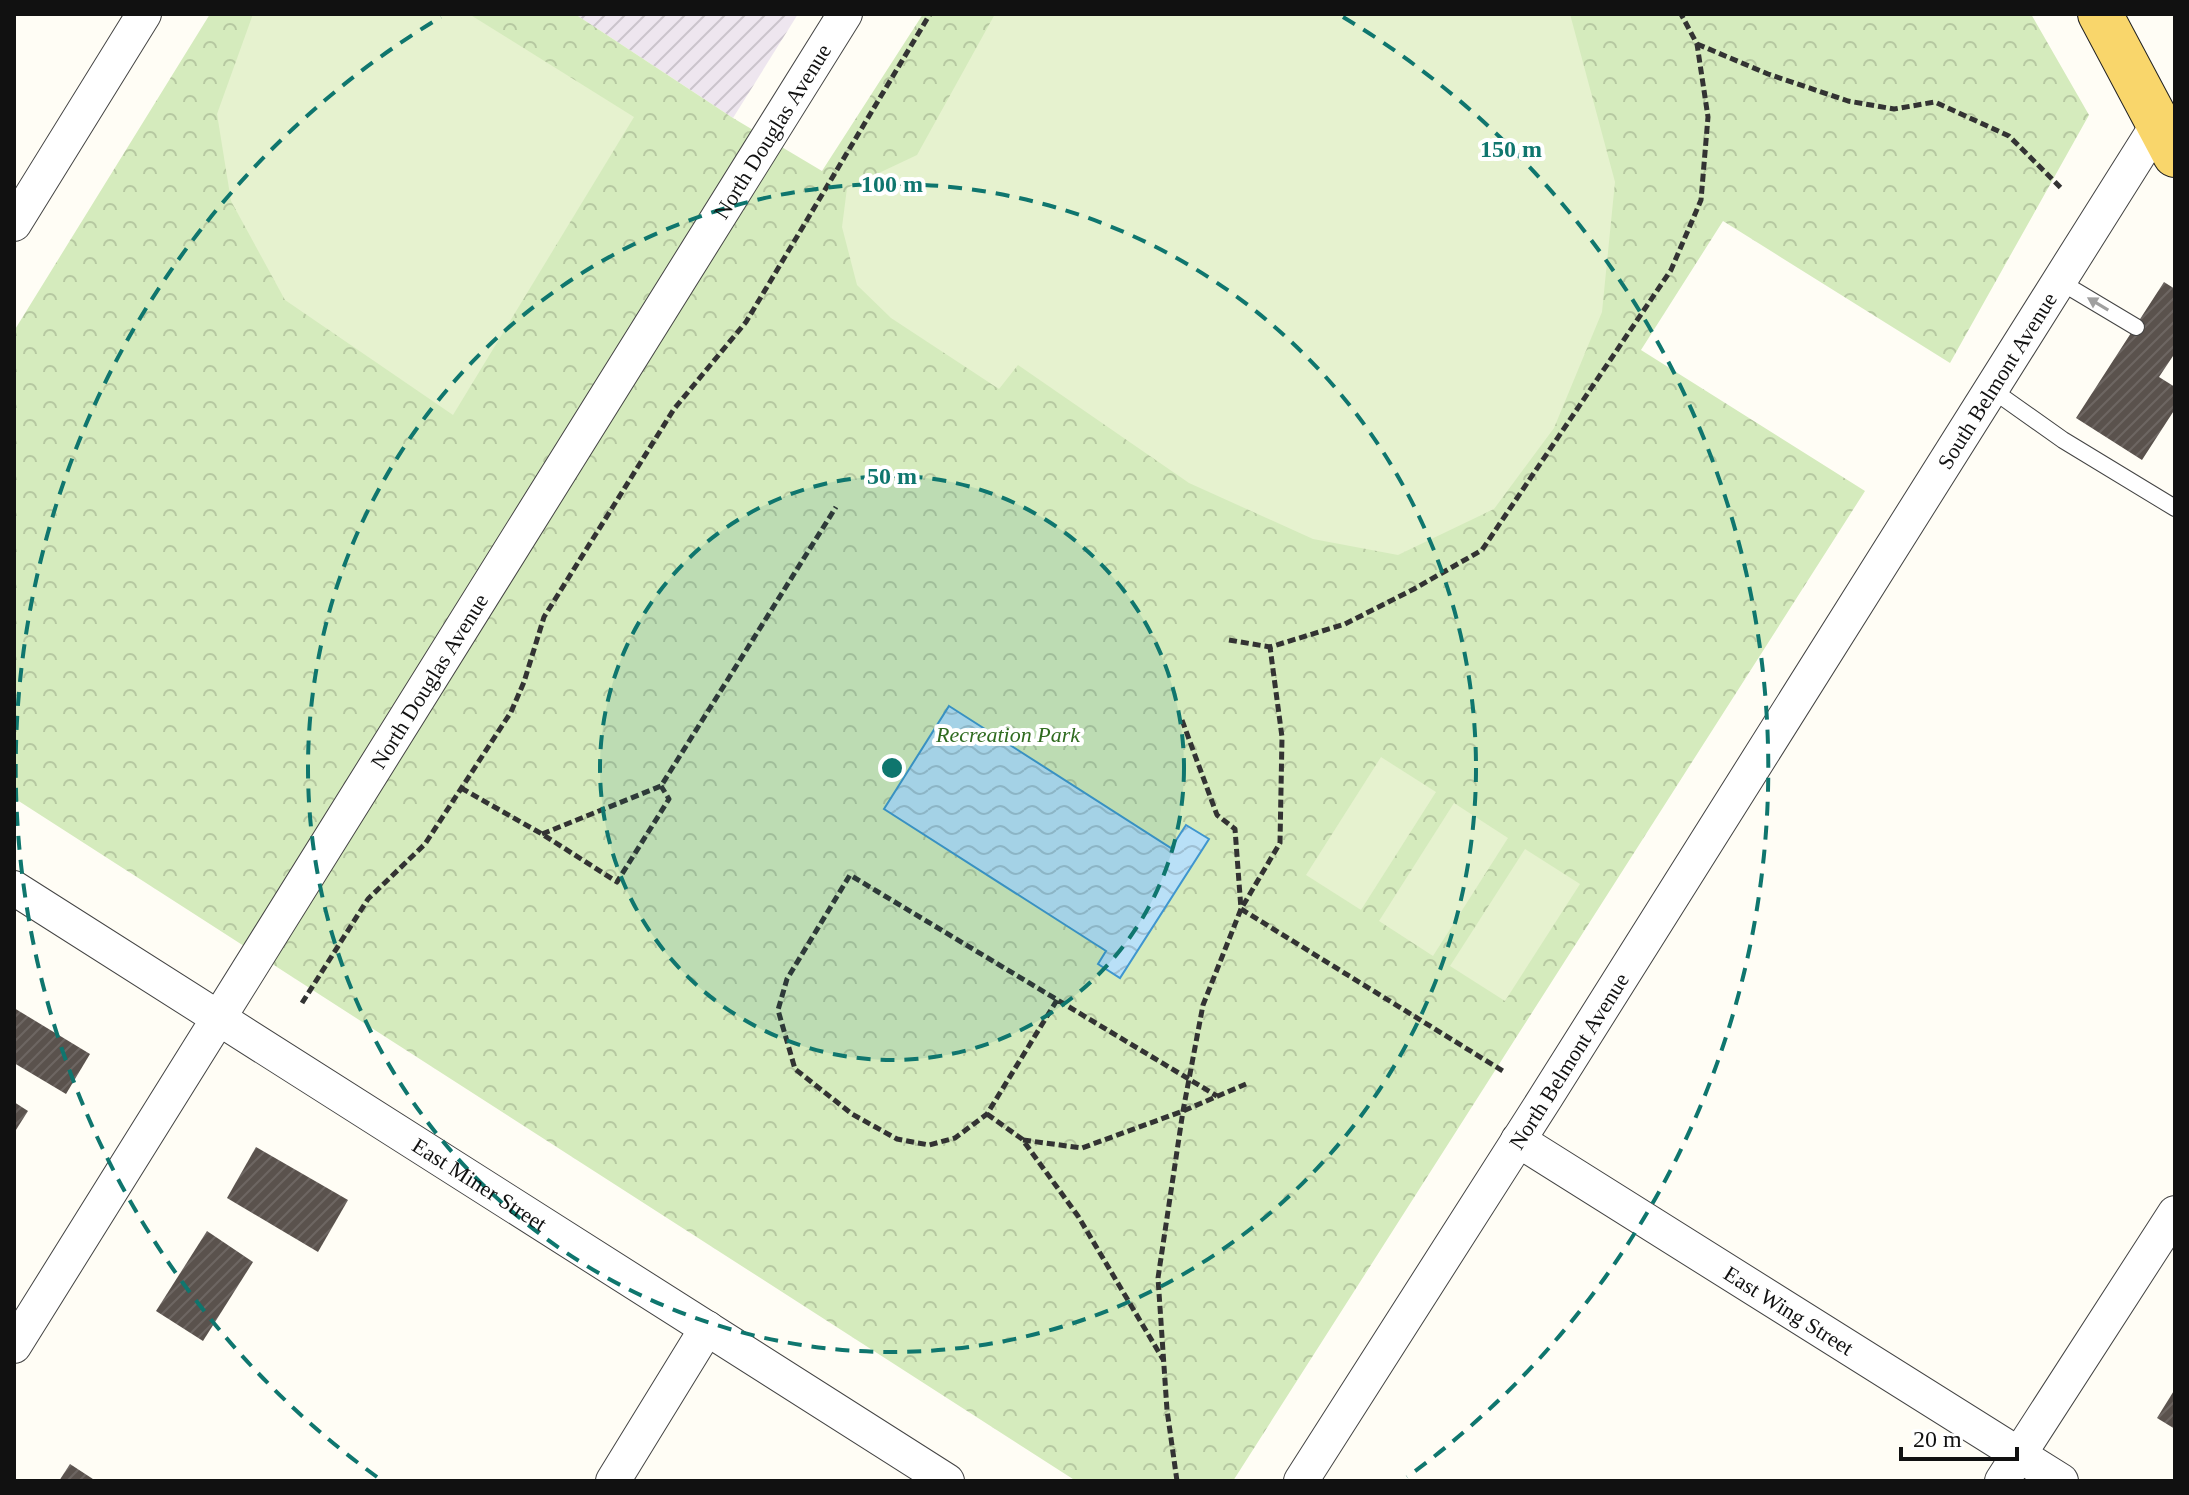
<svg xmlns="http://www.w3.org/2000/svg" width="2189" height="1495" font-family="'Times New Roman',serif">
  <defs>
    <pattern id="industrial-furrows" width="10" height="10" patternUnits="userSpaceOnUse" patternTransform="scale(2)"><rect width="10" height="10" fill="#eee6ef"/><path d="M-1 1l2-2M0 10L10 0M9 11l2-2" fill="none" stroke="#cbc4cc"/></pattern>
    <pattern id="park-crowns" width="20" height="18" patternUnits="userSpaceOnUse" patternTransform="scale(2)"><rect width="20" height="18" fill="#d5ebbd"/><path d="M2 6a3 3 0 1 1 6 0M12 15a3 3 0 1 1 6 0" fill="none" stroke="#b6c8a1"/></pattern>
    <pattern id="water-waves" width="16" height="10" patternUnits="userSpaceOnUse" patternTransform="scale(2)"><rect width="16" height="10" fill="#b9e0f7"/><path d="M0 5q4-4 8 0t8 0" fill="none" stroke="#9ebfd3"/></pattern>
    <pattern id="building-hatch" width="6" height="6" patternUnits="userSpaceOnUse" patternTransform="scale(2)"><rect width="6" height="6" fill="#5a524d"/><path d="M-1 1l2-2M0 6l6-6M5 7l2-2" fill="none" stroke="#6d6662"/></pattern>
  </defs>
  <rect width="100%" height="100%" fill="#fffdf5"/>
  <polygon fill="url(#industrial-furrows)" points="575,14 798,14 733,118"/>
  <polygon fill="url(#park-crowns)" points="210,14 575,14 733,118 822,171 923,14 2031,14 2089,115 1950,363 1723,221 1641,350 1865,491 1233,1481 1076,1481 14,798 14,331"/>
  <g fill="#e6f2cf">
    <polygon points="253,14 469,14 634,117 453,415 285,300 231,201 217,114"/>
    <polygon points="995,14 1570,14 1615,182 1602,312 1554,428 1494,509 1398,555 1313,539 1189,483 1018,365 999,389 891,318 857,285 842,227 847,188 917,155"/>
    <polygon points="1381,757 1436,792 1361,910 1306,875"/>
    <polygon points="1454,803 1508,838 1433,956 1379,921"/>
    <polygon points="1525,849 1580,884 1505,1001 1450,966"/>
  </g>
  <polygon fill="url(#water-waves)" stroke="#3f96cf" stroke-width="2" points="949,706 1171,848 1186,825 1209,839 1120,978 1098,964 1106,951 884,809"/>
  <g fill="url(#building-hatch)">
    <polygon points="2164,282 2175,289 2175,353 2159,377 2175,387 2175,409 2142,460 2076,418"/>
    <polygon points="14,1008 90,1054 66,1094 14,1063"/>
    <polygon points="14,1102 28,1111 14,1133"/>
    <polygon points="256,1147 348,1200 318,1252 227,1198"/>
    <polygon points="207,1231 253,1262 203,1341 156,1311"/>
    <polygon points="2175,1389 2175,1429 2157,1418"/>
    <polygon points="70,1464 96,1481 59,1481"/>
  </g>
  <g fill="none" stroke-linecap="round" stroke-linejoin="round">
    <defs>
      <g id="service">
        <polyline points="2059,281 2136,327"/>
        <polyline points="1991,389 2063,440 2175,508"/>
      </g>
      <g id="minor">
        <polyline points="14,224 144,14"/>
        <path id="s1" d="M14,888L947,1481"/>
        <path id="s2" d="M1518,1140L2061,1481"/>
        <path id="s3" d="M14,1346L845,14"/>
        <polyline points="613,1481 707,1328"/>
        <path id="s4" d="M1301,1481L1546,1097L2158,124"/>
        <polyline points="2002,1481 2175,1213"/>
      </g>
      <polyline id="primary" points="2100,14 2175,155"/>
    </defs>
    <use href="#service" stroke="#444" stroke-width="18"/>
    <use href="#minor" stroke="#444" stroke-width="36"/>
    <use href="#primary" stroke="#222" stroke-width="46"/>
    <g stroke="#333" stroke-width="5" stroke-dasharray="8 4" stroke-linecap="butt">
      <polyline points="1697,44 1768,74 1848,101 1894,109 1935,102 2009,136 2062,189"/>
      <polyline points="1229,640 1270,647"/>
      <polyline points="1182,720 1217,815 1235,829 1241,909 1506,1073"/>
      <polyline points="461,788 542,834 617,882 669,799 661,786"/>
      <polyline points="542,834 661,786 836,507"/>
      <polyline points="1057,1000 987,1114 955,1138 929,1145 897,1139 852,1114 795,1069 778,1010 787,979 850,875 1217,1096"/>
      <polyline points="302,1003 368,899 425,844 511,712 524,682 544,617 674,409 746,322 930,14"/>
      <polyline points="987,1114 1022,1139 1078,1216 1164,1361"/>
      <polyline points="1023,1140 1082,1148 1183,1111 1246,1084"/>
      <polyline points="1177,1481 1167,1410 1158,1278 1183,1111 1203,1005 1241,909 1280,843 1282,737 1270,647 1345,624 1414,589 1482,550 1671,270 1701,200 1708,117 1697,44 1681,14"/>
    </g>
    <use href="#service" stroke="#fff" stroke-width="16"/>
    <use href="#minor" stroke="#fff" stroke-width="34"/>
    <use href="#primary" stroke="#f9d66b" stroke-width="44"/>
  </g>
  <defs><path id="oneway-solid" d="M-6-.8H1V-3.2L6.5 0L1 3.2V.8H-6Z" transform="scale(2)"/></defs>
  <use fill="#a0a0a0" href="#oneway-solid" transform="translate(2098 304) rotate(-149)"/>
  <circle cx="892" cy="768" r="292" fill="#0f766e" fill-opacity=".12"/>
  <g fill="none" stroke="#0f766e" stroke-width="4" stroke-dasharray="14 10">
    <circle cx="892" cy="768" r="292"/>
    <circle cx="892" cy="768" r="584"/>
    <path d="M377 1477A876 876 0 0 1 441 17M1343 17A876 876 0 0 1 1407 1477"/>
  </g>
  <g text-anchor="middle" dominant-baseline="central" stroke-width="8" stroke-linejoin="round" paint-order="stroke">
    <g font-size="22" fill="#111" stroke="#fff">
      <text stroke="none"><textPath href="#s3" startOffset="1432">North Douglas Avenue</textPath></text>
      <text stroke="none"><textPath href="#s4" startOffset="1302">South Belmont Avenue</textPath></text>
      <text stroke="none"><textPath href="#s3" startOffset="784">North Douglas Avenue</textPath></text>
      <text stroke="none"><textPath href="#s4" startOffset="498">North Belmont Avenue</textPath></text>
      <text stroke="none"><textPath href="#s1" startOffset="552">East Miner Street</textPath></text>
      <text stroke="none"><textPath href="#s2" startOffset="320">East Wing Street</textPath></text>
    </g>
    <g font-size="22" font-style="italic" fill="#2f6b1f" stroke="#fff">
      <text x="1008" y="734">Recreation Park</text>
    </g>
  </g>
  <circle cx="892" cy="768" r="12" fill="#0f766e" stroke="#fff" stroke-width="4"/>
  <g font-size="24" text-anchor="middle" font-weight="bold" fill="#0f766e" stroke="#fff" stroke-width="8" stroke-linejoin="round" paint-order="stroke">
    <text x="1511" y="157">150 m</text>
    <text x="892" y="192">100 m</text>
    <text x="892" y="484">50 m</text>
  </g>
  <rect width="2189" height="1495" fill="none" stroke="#111111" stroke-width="32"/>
  <path d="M1901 1447v12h116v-12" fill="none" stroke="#111111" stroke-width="4"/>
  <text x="1913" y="1447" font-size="24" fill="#111111" stroke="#ffffff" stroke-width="6" paint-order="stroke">20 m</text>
</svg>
